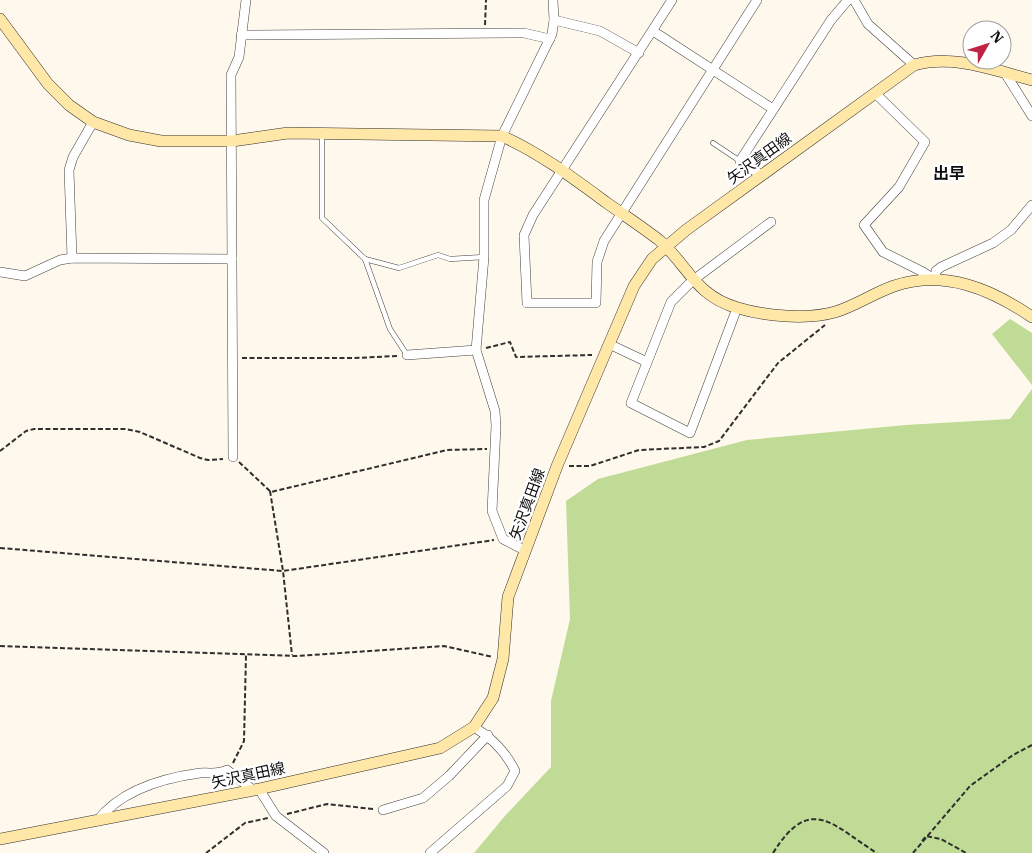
<svg xmlns="http://www.w3.org/2000/svg" width="1032" height="853" font-family="'IBM Plex Serif','Noto Sans JP',serif">
  <rect width="100%" height="100%" fill="#fff8ec"/>
  <g fill="#bfdb95">
    <polygon points="1010,319 1032,333 1032,385 992,334"/>
    <polygon points="1032,389 1032,853 474,853 504,817 551,767 551,701 570,619 566,501 598,479 747,440 906,425 1010,419"/>
  </g>
  <g fill="none" stroke-linecap="round" stroke-linejoin="round">
    <defs>
      <g id="lane">
        <polyline points="322,135 322,218 365,259 390,329 407,355"/>
        <polyline points="713,143 740,161"/>
        <polyline points="365,259 399,268 438,255 450,259 484,257"/>
      </g>
      <g id="street">
        <polyline points="672,0 533,215 524,235 527,303 596,303 597,262 604,241 757,0"/>
        <polyline points="854,0 868,24 914,65"/>
        <polyline points="554,20 600,31 639,53"/>
        <polyline points="653,31 773,109"/>
        <polyline points="241,35 524,33 550,39"/>
        <polyline points="1005,73 1032,116"/>
        <polyline points="875,93 925,142 899,187 864,225 883,252 923,272 935,280"/>
        <polyline points="761,175 740,161 831,20 848,0"/>
        <polyline points="72,258 69,170 73,157 93,122"/>
        <polyline points="0,272 25,276 60,260 72,258 232,259"/>
        <polyline points="935,280 936,271 941,267 993,243 1011,230 1032,205"/>
        <polyline points="737,308 690,433 631,403 671,302 692,281 771,222"/>
        <polyline points="609,344 647,362"/>
        <polyline points="407,355 476,350"/>
        <polyline points="233,457 231,75 239,57 246,0"/>
        <polyline points="526,551 503,539 492,511 496,426 495,411 476,350 484,257 484,200 502,136 552,34 554,20 553,0"/>
        <polyline points="259,789 276,816 324,853"/>
        <polyline points="383,810 423,798 449,776 488,735"/>
        <path d="M97,821C121,790 163,778 200,773C210,772 217,775 227,770L253,790"/>
        <path d="M430,853L507,786L515,771C506,752 492,738 474,727"/>
      </g>
      <g id="secondary">
        <path d="M0,19L48,84L69,105L93,122L129,135L161,141H232L288,133L502,136C540,153 573,178 607,203C624,215 642,227 659,240C688,265 695,296 738,308C765,316 807,320 835,312C855,306 874,293 894,286C944,269 991,289 1032,317"/>
        <path d="M0,839L259,789L440,748L474,727L493,698L503,659L508,597L557,466L634,286L652,259L686,230L914,65C954,54 993,70 1032,80"/>
      </g>
    </defs>
    <use href="#lane" stroke="#404040" stroke-width="5.5"/>
    <use href="#street" stroke="#404040" stroke-width="10"/>
    <use href="#secondary" stroke="#2f2f2f" stroke-width="12"/>
    <g stroke="#2f2f2f" stroke-width="2" stroke-dasharray="5 2.5" stroke-linecap="butt">
      <polyline points="485,25 486,0"/>
      <polyline points="486,348 510,342 516,357 592,355"/>
      <polyline points="242,358 354,358 397,356"/>
      <polyline points="0,451 26,431 34,429 125,429 140,432 200,458 208,460 223,459"/>
      <polyline points="239,462 271,492 447,450 487,449"/>
      <polyline points="569,466 590,466 639,450 704,447 719,441 778,363 825,325"/>
      <polyline points="270,491 283,571 292,655"/>
      <polyline points="0,548 283,571 494,540"/>
      <polyline points="0,646 296,656 444,646 493,657"/>
      <polyline points="233,763 244,741 246,655"/>
      <polyline points="287,814 327,804 373,809"/>
      <polyline points="922,841 926,836 941,839 966,853"/>
      <polyline points="206,853 245,823 268,818"/>
      <path d="M773,853C811,792 834,827 877,853"/>
      <polyline points="913,853 970,786 1013,755 1032,745"/>
    </g>
    <use href="#lane" stroke="#fff" stroke-width="4.5"/>
    <use href="#street" stroke="#fff" stroke-width="9"/>
    <use href="#secondary" stroke="#ffe7a7" stroke-width="11"/>
  </g>
  <g text-anchor="middle" dominant-baseline="central" stroke-width="5" stroke-linejoin="round" paint-order="stroke">
    <g font-size="15" fill="#0d0d0d" stroke="#fff">
      <text transform="translate(759 158) rotate(-36)">矢沢真田線</text>
      <text transform="translate(527 504) rotate(-70)">矢沢真田線</text>
      <text transform="translate(248 775) rotate(-12)">矢沢真田線</text>
    </g>
    <g font-size="16" font-weight="bold" fill="#0d0d0d" stroke="#fff">
      <text x="949" y="173">出早</text>
    </g>
  </g>
  <g transform="translate(987 45) rotate(51)"><circle r="24" fill="#ffffff" stroke="#9e9e9e"/>
  <path d="M0-4L9 19L0 12L-9 19Z" fill="#bf2343"/>
  <text y="-8" font-size="14" font-weight="bold" text-anchor="middle" fill="#0d0d0d">N</text>
  </g>
</svg>
